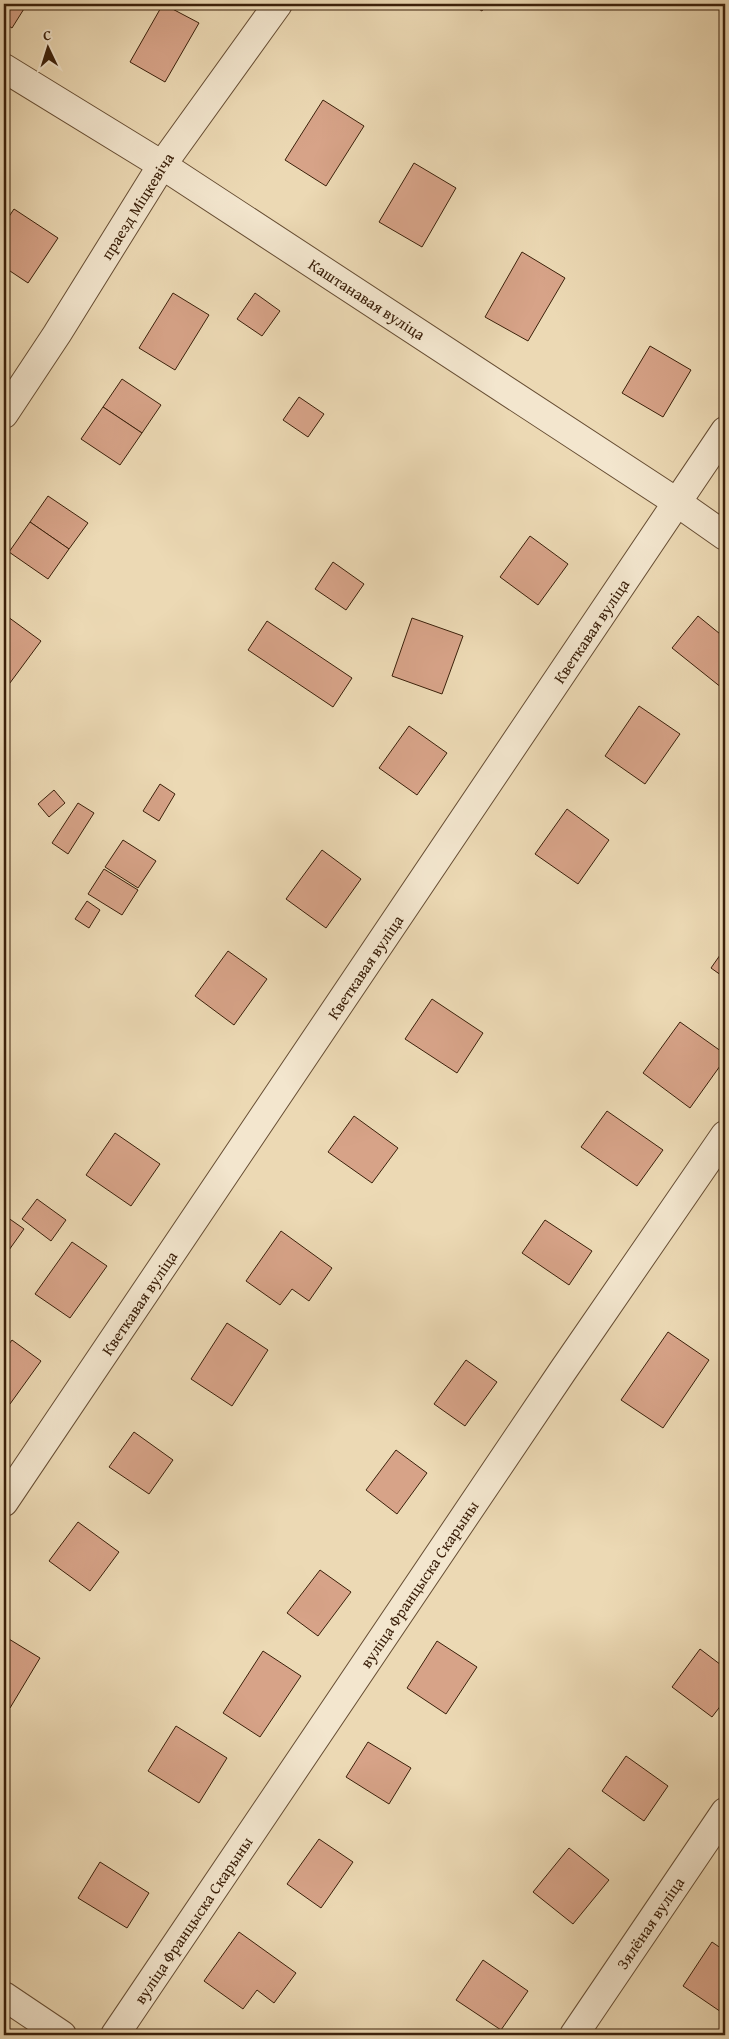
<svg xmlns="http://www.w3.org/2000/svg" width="729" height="2039" font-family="'Gentium Book Plus',serif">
  <rect width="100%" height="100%" fill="#ecd9b4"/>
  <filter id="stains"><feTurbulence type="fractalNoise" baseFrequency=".004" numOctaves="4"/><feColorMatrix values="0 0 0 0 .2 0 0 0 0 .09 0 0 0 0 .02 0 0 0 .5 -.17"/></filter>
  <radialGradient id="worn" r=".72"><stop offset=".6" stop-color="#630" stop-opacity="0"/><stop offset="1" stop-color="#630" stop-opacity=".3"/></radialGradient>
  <g fill="#d7a388" stroke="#3b200a">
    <polygon points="4,4 27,4 12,28 4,23"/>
    <polygon points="163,4 199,23 165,82 130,62"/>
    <polygon points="470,4 486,4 482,11"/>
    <polygon points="323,100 364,126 326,186 285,160"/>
    <polygon points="414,163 456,188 422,247 379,222"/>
    <polygon points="14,209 58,238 28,283 4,267 4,224"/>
    <polygon points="522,252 565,278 528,341 485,317"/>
    <polygon points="173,293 209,315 175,370 139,348"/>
    <polygon points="255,293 280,311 262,336 237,319"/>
    <polygon points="650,346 691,370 663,417 622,393"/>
    <polygon points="122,379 161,405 142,433 103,407"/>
    <polygon points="299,397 324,414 308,437 283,420"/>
    <polygon points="103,407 142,433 120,465 81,439"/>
    <polygon points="48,496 88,523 69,549 30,522"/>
    <polygon points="30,522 69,549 48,579 9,552"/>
    <polygon points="530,536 568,564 538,605 500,577"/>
    <polygon points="333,562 364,584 346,610 315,589"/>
    <polygon points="4,614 41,641 4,691"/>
    <polygon points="698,616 725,638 725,685 722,688 672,648"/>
    <polygon points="412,618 463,636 442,694 392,676"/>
    <polygon points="267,621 352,678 333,707 248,650"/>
    <polygon points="639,706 680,734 645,784 605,756"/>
    <polygon points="409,726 447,753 417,795 379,768"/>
    <polygon points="160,784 175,794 159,821 143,811"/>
    <polygon points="54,790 65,803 49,817 38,804"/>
    <polygon points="78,803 94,813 68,854 52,843"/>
    <polygon points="567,809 609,840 578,884 535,854"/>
    <polygon points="123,840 156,861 138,888 105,867"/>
    <polygon points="322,850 361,879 326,928 286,899"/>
    <polygon points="104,869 138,890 122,915 88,894"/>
    <polygon points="87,901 100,910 89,928 75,919"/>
    <polygon points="725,948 725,978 711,968"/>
    <polygon points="228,951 267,979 234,1025 195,996"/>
    <polygon points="432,999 483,1033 457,1073 405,1039"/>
    <polygon points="680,1022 725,1054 725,1059 690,1108 643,1073"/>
    <polygon points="607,1111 663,1150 637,1186 581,1147"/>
    <polygon points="354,1116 398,1148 372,1183 328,1152"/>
    <polygon points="115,1133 160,1164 131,1206 86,1175"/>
    <polygon points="37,1199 66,1220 51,1241 22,1219"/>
    <polygon points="4,1215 24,1229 4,1257"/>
    <polygon points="545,1220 592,1251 569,1285 522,1253"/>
    <polygon points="281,1231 332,1268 309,1301 292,1289 280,1305 246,1281"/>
    <polygon points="725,1231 725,1242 720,1238"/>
    <polygon points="72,1242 107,1266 70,1318 35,1294"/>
    <polygon points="227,1323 268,1350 232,1406 191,1379"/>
    <polygon points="668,1332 709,1360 663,1428 621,1400"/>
    <polygon points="12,1340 41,1361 10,1404 4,1399 4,1351"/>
    <polygon points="466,1360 497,1382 465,1426 434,1404"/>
    <polygon points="134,1432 173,1460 149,1494 109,1467"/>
    <polygon points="396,1450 427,1473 397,1514 366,1490"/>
    <polygon points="78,1522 119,1552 90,1591 49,1561"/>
    <polygon points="320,1570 351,1592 318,1636 287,1613"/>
    <polygon points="4,1636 40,1658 10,1708 4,1704"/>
    <polygon points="437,1641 477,1667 446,1714 407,1688"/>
    <polygon points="700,1649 725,1668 725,1700 712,1717 672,1687"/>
    <polygon points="263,1651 301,1676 260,1737 223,1713"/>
    <polygon points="176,1726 227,1758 199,1803 148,1771"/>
    <polygon points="368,1742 411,1768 389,1804 346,1777"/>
    <polygon points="626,1756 668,1786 644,1821 602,1791"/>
    <polygon points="319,1839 353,1862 321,1908 287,1884"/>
    <polygon points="569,1848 609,1880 573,1924 533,1892"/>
    <polygon points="100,1862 149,1893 127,1928 78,1898"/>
    <polygon points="239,1932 296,1973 274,2003 257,1990 243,2009 204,1981"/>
    <polygon points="712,1942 725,1951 724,2014 683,1986"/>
    <polygon points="483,1960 528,1991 501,2030 456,2000"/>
  </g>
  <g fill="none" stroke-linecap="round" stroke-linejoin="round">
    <defs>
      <g id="minor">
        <polyline points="4,68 162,165 678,503 725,536"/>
        <polyline points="4,414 57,334 162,165 278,4"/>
        <polyline points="4,1502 725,431"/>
        <polyline points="4,1996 62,2035"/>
        <polyline points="115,2035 562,1372 725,1135"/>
        <polyline points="574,2035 725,1812"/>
      </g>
    </defs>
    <use href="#minor" stroke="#674e34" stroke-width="30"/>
    <use href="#minor" stroke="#f3e6ce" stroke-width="28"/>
  </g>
  <g text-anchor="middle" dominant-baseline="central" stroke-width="4.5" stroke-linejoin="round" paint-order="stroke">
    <g font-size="16" fill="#3b200a" stroke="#f3e6ce">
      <text transform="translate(137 206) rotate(-58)">праезд Міцкевіча</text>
      <text transform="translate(367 299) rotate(33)">Каштанавая вуліца</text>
      <text transform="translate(591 631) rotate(-56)">Кветкавая вуліца</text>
      <text transform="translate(365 967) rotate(-56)">Кветкавая вуліца</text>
      <text transform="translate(139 1303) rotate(-56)">Кветкавая вуліца</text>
      <text transform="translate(419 1584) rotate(-56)">вуліца Францыска Скарыны</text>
      <text transform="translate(193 1920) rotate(-56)">вуліца Францыска Скарыны</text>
      <text transform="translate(650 1923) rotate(-56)">Зялёная вуліца</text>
    </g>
  </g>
  <rect width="729" height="2039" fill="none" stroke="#ecd9b4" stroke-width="20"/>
  <rect x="5" y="5" width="719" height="2029" fill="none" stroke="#3b200a" stroke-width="2.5"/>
  <rect x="10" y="10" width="709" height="2019" fill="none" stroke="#3b200a"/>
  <g transform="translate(48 48) rotate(356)" stroke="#f3e6ce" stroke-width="4" paint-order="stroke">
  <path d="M0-4L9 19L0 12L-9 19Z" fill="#3b200a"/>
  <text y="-8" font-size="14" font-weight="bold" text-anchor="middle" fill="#3b200a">С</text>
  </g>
  <rect width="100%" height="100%" filter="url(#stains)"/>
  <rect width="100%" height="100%" fill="url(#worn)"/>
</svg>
